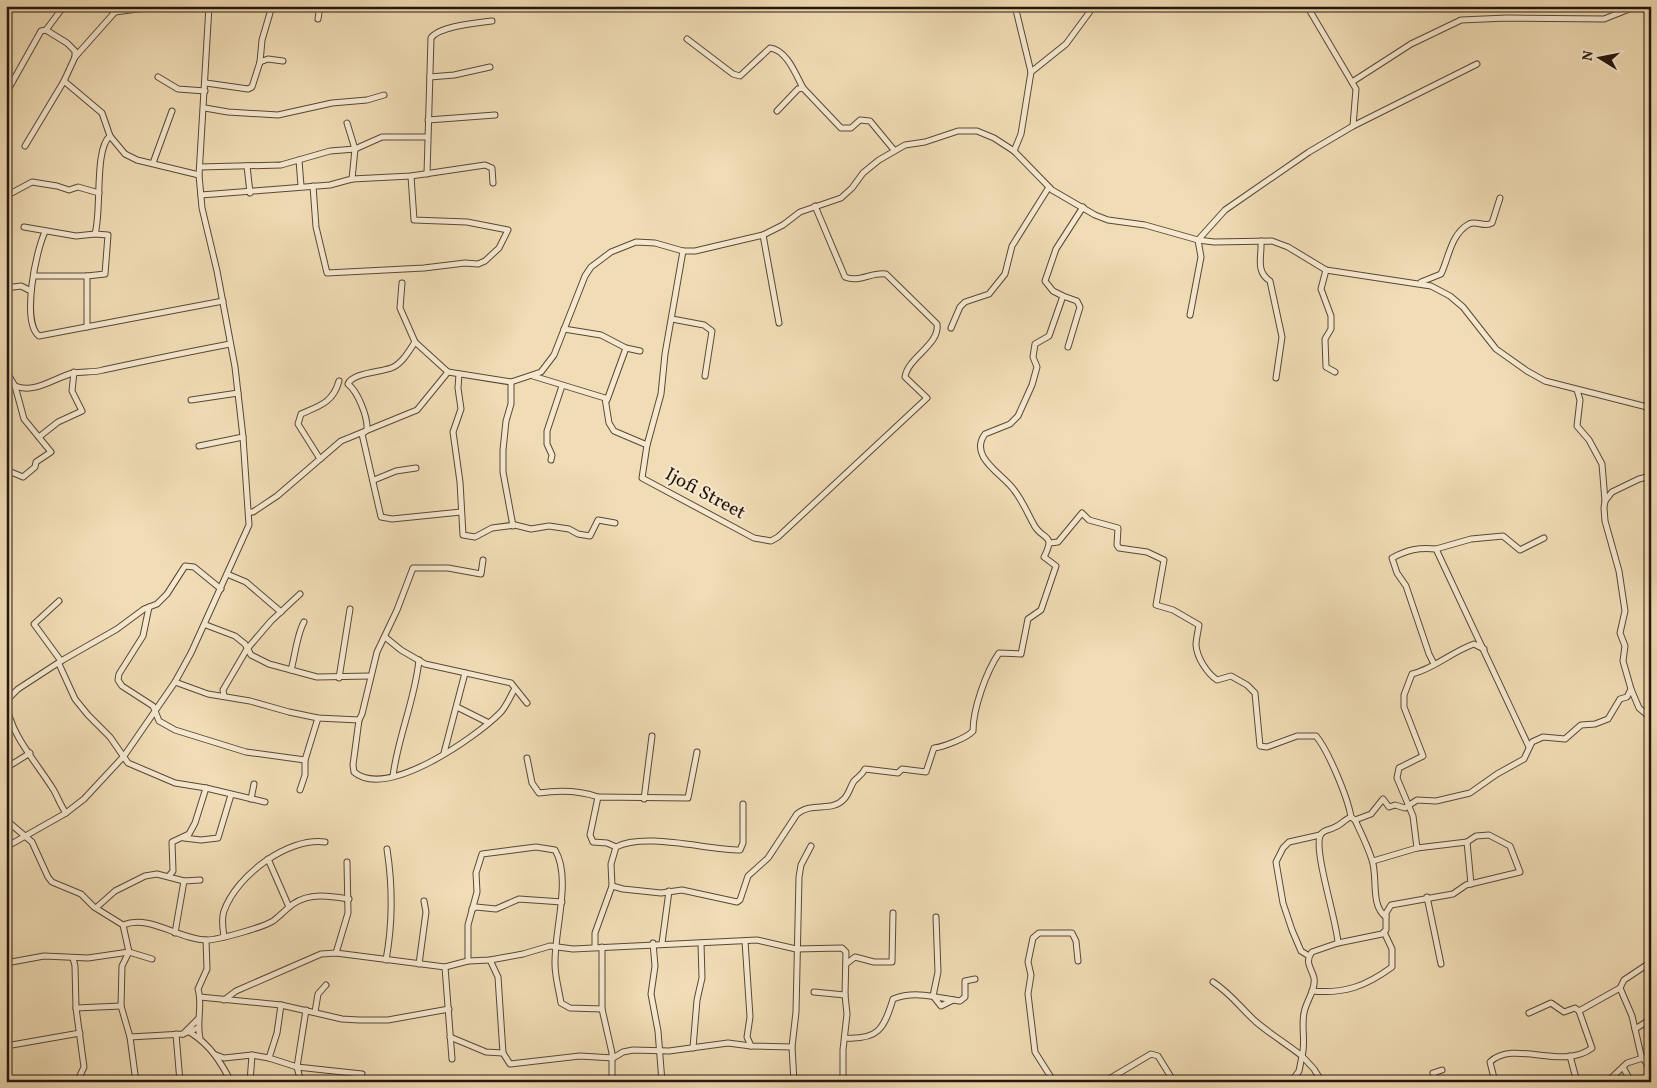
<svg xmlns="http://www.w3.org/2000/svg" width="1657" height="1088" font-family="Vollkorn,serif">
  <rect width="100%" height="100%" fill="#f0dcb5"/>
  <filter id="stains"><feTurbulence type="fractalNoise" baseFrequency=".004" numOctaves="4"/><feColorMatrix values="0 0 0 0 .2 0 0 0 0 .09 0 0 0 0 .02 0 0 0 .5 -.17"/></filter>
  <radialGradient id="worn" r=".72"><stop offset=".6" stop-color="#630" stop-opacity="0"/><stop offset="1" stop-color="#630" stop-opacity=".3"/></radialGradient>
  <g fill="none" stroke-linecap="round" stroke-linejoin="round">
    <defs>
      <g id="minor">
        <polyline points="105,6 115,12 160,6"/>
        <polyline points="1307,6 1356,89 1353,126"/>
        <polyline points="318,19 320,6"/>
        <polyline points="46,30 67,43 75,51 75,57 64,81 102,113 110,136 125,154 137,160 199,175"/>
        <path d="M687,39L733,74L740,76L770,48C787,50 796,75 803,88"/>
        <polyline points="75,57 115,12"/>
        <polyline points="260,62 268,59 283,61"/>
        <polyline points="1031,72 1066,44 1094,6"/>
        <polyline points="158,77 178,89 205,91"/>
        <polyline points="430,77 454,75 490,67"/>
        <polyline points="1352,82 1411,44 1461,20 1507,18 1604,19 1637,6"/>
        <polyline points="206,83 248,89 252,87 260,62 262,40 272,6"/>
        <polyline points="9,88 41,31 46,30 64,6"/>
        <polyline points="205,108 228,112 278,115 332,103 367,100 384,95"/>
        <polyline points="777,111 798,89 803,88 841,128 851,128 860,120 870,121 894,150"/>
        <polyline points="428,120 495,115"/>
        <polyline points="347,123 355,149 352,179"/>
        <polyline points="25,146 64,81"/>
        <polyline points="1014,151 1021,134 1031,72 1015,6"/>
        <polyline points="299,160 301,186"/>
        <polyline points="153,163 172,111"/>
        <polyline points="247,166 250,193"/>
        <polyline points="200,167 281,165 330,151 355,149 382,137 427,137"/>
        <path d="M427,174L431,38C439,26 477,23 492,21"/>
        <polyline points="313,186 316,227 327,273 424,268 465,263 478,264 485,261 499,248 508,230 467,222 414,220 411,176"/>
        <polyline points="201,195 330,185 352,179 411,176 485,165 492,168 493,183"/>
        <polyline points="6,196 32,182 57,186 69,190 78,187 99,193"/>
        <polyline points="24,227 76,236 95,234"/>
        <path d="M45,232C36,250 21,322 39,336L223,301"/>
        <polyline points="763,235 779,323"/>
        <path d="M1261,241C1262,257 1255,271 1270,281L1282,337L1276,378"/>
        <path d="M683,251L665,354L661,394L647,445L642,478L754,538L771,541L778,537L927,398L905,377C908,357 940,345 937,324L886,274C871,272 859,283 845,277L815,206"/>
        <polyline points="1326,270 1321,289 1331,316 1331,329 1325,339 1326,367 1335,372"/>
        <polyline points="34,276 87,276"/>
        <path d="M1421,282L1441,274C1449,257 1451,234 1469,224C1477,220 1484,228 1492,223L1500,198"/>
        <polyline points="402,283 400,308 415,342 448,372"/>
        <polyline points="6,288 21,286 31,291"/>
        <polyline points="1063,296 1077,301 1080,307 1068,347"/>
        <polyline points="1190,315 1201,257 1198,240 1225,210 1309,152 1353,126 1477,64"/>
        <polyline points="672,319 704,325 712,331 705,376"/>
        <path d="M87,327V276L105,274L108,235L95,234C102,210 94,149 110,136"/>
        <polyline points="951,328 960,307 965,302 989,294 1005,274 1012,246 1049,187"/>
        <polyline points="564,329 601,335 626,348 640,351"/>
        <path d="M415,342C409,351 402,364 391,368C381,372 352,373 348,384C358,392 368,417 367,430L362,434L381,517L392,519L461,512"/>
        <polyline points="6,371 15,386 24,419 51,452 36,462 35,467 23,477 6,470"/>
        <polyline points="459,374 458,388 461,409 453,432 460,482 463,535 475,537 492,528 515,525 531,529 549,526 569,529 578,534 590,536 598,520 615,523"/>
        <polyline points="533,376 605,398 609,423 614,431 647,445"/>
        <polyline points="511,382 511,404 506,421 503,450 503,472 513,526"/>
        <path d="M15,386C35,394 54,378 73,373C82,371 93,373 103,370C145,361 188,352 230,344"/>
        <polyline points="1577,390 1580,400 1577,426 1589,440 1602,464 1605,501"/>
        <polyline points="191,400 238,393"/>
        <polyline points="607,400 626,348"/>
        <polyline points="39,437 58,422 82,411 72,391 74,372"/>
        <polyline points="199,446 243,437"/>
        <path d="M320,459L298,424L301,414C319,406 333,403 339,381"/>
        <polyline points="551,460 552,455 547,444 547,431 562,386"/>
        <polyline points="374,480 396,471 416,468"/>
        <polyline points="249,512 253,512 277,496 341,441 417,410 448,372 511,382 541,372 554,355 585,276 591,267 611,252 636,242 655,243 683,251 695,251 763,235 783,225 800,212 841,198 852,188 863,173 879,160 905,145 925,142 958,131 977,131 994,138 1014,151 1052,190 1095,215 1108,220 1145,225 1198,240 1214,242 1272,241 1288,247 1326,270 1431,286 1450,296 1463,307 1496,349 1527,371 1545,381 1651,408"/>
        <path d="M1050,543L1058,542L1082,513L1089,520L1118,528L1117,545L1119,548L1147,552L1164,560L1156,605L1173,610L1199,625C1198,631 1196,640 1196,645C1197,658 1207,673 1217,680L1231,676L1247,685L1255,693L1260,746L1267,747L1297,736H1316C1328,750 1348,798 1351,817C1345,819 1341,825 1335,827C1331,830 1325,829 1321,834C1312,847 1337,921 1338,943"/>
        <path d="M483,560L481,574L448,568H413L397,610L377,652L362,714L359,720L353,765L354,772C387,800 476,737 500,713C506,707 510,697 514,690"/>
        <polyline points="227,574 246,582 281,612"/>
        <polyline points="59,601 34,624 61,661"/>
        <polyline points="149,607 143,636 119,674 118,680 122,686 153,706 159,721 175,730 246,752 305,760"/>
        <polyline points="206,625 235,636 245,644 251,655 269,664 317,677 370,676"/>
        <polyline points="385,637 401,650 425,664 511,683 527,703"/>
        <polyline points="59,664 75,699 88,715 110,737 128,763 175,783 206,788 195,823 189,834 172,842 173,871 169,876"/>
        <path d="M1434,664L1429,654L1406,586L1397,573L1392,558C1407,550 1419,547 1436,549"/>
        <path d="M291,670C295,656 297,634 304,622"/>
        <polyline points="339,678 350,609"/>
        <polyline points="175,682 208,694 250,701 289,712 318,718 359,720"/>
        <polyline points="1631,689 1639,708 1651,718"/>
        <polyline points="224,696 223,690 247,649 271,621 300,594"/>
        <polyline points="6,701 18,689 61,661 117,629 144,609 157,604 167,594 185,566 194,567 221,589"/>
        <path d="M6,701C10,735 35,760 53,789C58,797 60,805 66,813"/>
        <polyline points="457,707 487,722"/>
        <polyline points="1529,747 1436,549 1471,539 1503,536 1520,550 1544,538"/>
        <polyline points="444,753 465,673"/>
        <path d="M527,758L532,783L539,793C560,790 578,790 598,797"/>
        <polyline points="6,768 30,753"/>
        <path d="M393,776C398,736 415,700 419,660"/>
        <polyline points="206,788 265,802"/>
        <polyline points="300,790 305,775 305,760 318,718"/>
        <polyline points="251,799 254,784"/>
        <polyline points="644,799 652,736"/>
        <polyline points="1351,817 1355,820 1371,814 1383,799 1389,807 1395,805 1405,808 1417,800 1436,801 1470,793 1497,774 1524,759 1532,742 1543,737 1565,739 1581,725 1595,724 1608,719 1620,699 1627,697 1631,689 1623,661 1625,646 1620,633 1625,611 1619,571 1605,521 1604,508 1605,501 1612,492 1639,479 1651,476"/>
        <polyline points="6,820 32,842 48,877 52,882 81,894 94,907 123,925 129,952 122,966 121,1006 130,1037 136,1082"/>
        <path d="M1355,820C1361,833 1368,847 1372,860C1378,877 1370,906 1386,917"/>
        <polyline points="184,838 201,840 218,838 231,795"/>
        <polyline points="1467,842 1471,884"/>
        <polyline points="6,847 66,813 84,799 124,756 175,682 191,653 249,525 243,437 235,367 217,271 202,208 199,175 209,6"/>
        <polyline points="616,847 607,843 593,842 590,835 598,797 688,798 697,752"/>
        <polyline points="268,859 289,907"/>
        <path d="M1373,861L1417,848L1413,816L1397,778L1399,768L1423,756L1404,707V695L1412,674C1434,669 1451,652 1474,644L1484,649"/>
        <path d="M612,886L623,889L661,893L682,890L737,902L740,900L748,876L768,858L797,814C813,801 831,813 844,799C849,794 850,787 854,781C858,777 862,775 865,769L898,773L902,769L926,772L934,748C943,747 967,738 973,731C973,709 986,672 999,653L1021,654L1028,619L1041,610L1056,566L1044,557C1057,532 1041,541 1033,523C1027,512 1022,500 1014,490C1003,474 968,457 985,434L1010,424L1018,416L1032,385L1037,367L1033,357L1035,344L1049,336L1063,296L1053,291L1045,281L1056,249L1083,207"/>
        <polyline points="1427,897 1441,964"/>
        <polyline points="97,907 115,891 145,876 157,874 184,881 200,880"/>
        <polyline points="472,909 476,907 496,909 519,899 562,902"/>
        <path d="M123,925C150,914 179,940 207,940C218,940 264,927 273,921C280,916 286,909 293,904C310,892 331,896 349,899"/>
        <polyline points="175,933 184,881"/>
        <path d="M224,937C223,929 221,919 224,911C237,875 288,837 325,842"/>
        <polyline points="745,941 750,1017 747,1037 751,1046"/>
        <polyline points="653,943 655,966 651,994 658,1031 662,1082"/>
        <polyline points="662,943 669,891"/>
        <path d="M595,947V933L612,886L611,864L616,847C645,832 707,850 740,850L743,843V804"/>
        <polyline points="602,947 602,1009 612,1053 612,1082"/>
        <polyline points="336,953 348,913 347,862"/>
        <polyline points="1309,956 1301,951 1292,930 1283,903 1276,862 1283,848 1289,842 1320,835"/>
        <polyline points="73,958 75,966 76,1008 84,1067 77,1082"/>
        <path d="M386,960C393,922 393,888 387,849"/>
        <polyline points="490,960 498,977 503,1053 510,1064 580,1056 613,1058 623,1052 633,1050 669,1051 728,1043 751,1046 792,1047"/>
        <path d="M468,961V925L477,892L476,873L482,854L536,847L555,850C572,878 554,931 555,964C555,977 559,990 561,1003L570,1008L602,1009"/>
        <polyline points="1651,962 1624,980 1620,988 1632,1016 1641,1055 1651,1070"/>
        <polyline points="6,963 44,956 88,958 129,952 152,959"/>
        <polyline points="419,964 426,912 424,901"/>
        <polyline points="846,964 855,957 874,962 892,962 893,913"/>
        <polyline points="445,967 452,1059"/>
        <path d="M1213,982C1230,993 1240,1007 1255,1021C1270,1034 1287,1044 1302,1056L1299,1071L1291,1082"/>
        <path d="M1312,991C1345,994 1366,986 1392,967V949L1384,932"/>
        <polyline points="814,992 845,995"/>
        <polyline points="933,996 938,972 936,917"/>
        <polyline points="933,996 941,1006 953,1000"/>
        <polyline points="200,997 281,1005 342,1019 359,1020 388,1020 449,1009"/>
        <polyline points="224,1000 236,991 321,954 336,953 445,967 468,961 490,960 523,954 550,946 573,949 757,940 796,949 842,948 846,952 845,995 847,1014 843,1050 843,1082"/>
        <polyline points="76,1008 121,1006"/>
        <polyline points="315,1012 318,994 326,985"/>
        <polyline points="1529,1013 1551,1003 1564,1012 1575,1008 1579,1011"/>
        <polyline points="1635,1029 1651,1019"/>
        <path d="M191,1033C210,1045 221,1062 231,1082"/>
        <polyline points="176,1034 180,1082"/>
        <polyline points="183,1034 198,1019"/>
        <polyline points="130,1037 183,1034 198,1028"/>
        <polyline points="450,1037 486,1052 503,1053"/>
        <path d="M200,1038C196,1022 203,1005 198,989L207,969L206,940"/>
        <path d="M845,1038C878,1040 884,1029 893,999C916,990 938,998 960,1001L965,997V981L975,979"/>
        <polyline points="6,1046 80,1033"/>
        <polyline points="693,1048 697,1000 702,978 701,943"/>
        <polyline points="216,1055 224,1058 252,1055 269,1058 297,1067 362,1074"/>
        <polyline points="1570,1056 1577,1082"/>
        <polyline points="269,1058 277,1033 281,1005"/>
        <polyline points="1623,1067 1631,1082"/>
        <polyline points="250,1082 252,1055"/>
        <polyline points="301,1082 297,1067 306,1010"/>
        <polyline points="794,1082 792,1047 796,1012 799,877 801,865 811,846"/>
        <polyline points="896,1082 911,1082"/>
        <polyline points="1054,1082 1035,1052 1028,994 1031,975 1028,962 1033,938 1039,933 1072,933 1076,941 1078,961"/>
        <polyline points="1104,1082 1151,1054 1158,1056 1174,1082"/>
        <path d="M1322,1082L1314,1069L1302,1056C1306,1042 1301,1028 1304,1013C1306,1001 1316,990 1314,978C1312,969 1304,962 1312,952L1338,943L1382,934L1386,930V913L1391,905L1453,894L1466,885L1520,872L1510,846L1489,835L1476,836L1467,842L1417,848"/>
        <polyline points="1437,1082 1433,1073 1442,1070"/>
        <path d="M1495,1082L1490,1062C1514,1039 1562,1071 1592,1048L1579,1011L1620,988"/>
        <polyline points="1607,1082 1627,1063 1643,1058"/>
      </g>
    </defs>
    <use href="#minor" stroke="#584836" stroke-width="7"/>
    <use href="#minor" stroke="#f5e8cf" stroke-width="5"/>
  </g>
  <g text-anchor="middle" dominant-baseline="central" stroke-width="4.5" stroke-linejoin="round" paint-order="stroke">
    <g font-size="19" fill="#26160c" stroke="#f5e8cf">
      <text transform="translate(705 494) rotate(28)">Ijofi Street</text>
    </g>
  </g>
  <rect width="1657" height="1088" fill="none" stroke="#f0dcb5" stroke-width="25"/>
  <rect x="8" y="8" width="1642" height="1073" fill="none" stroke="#26160c" stroke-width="2.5"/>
  <rect x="12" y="12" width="1632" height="1063" fill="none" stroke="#26160c"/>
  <g transform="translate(1600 58) rotate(280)" stroke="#f5e8cf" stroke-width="4" paint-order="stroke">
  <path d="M0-4L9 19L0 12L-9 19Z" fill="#26160c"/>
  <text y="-8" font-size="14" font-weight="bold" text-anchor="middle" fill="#26160c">N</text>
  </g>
  <rect width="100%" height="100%" filter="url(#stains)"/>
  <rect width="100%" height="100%" fill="url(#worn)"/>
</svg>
